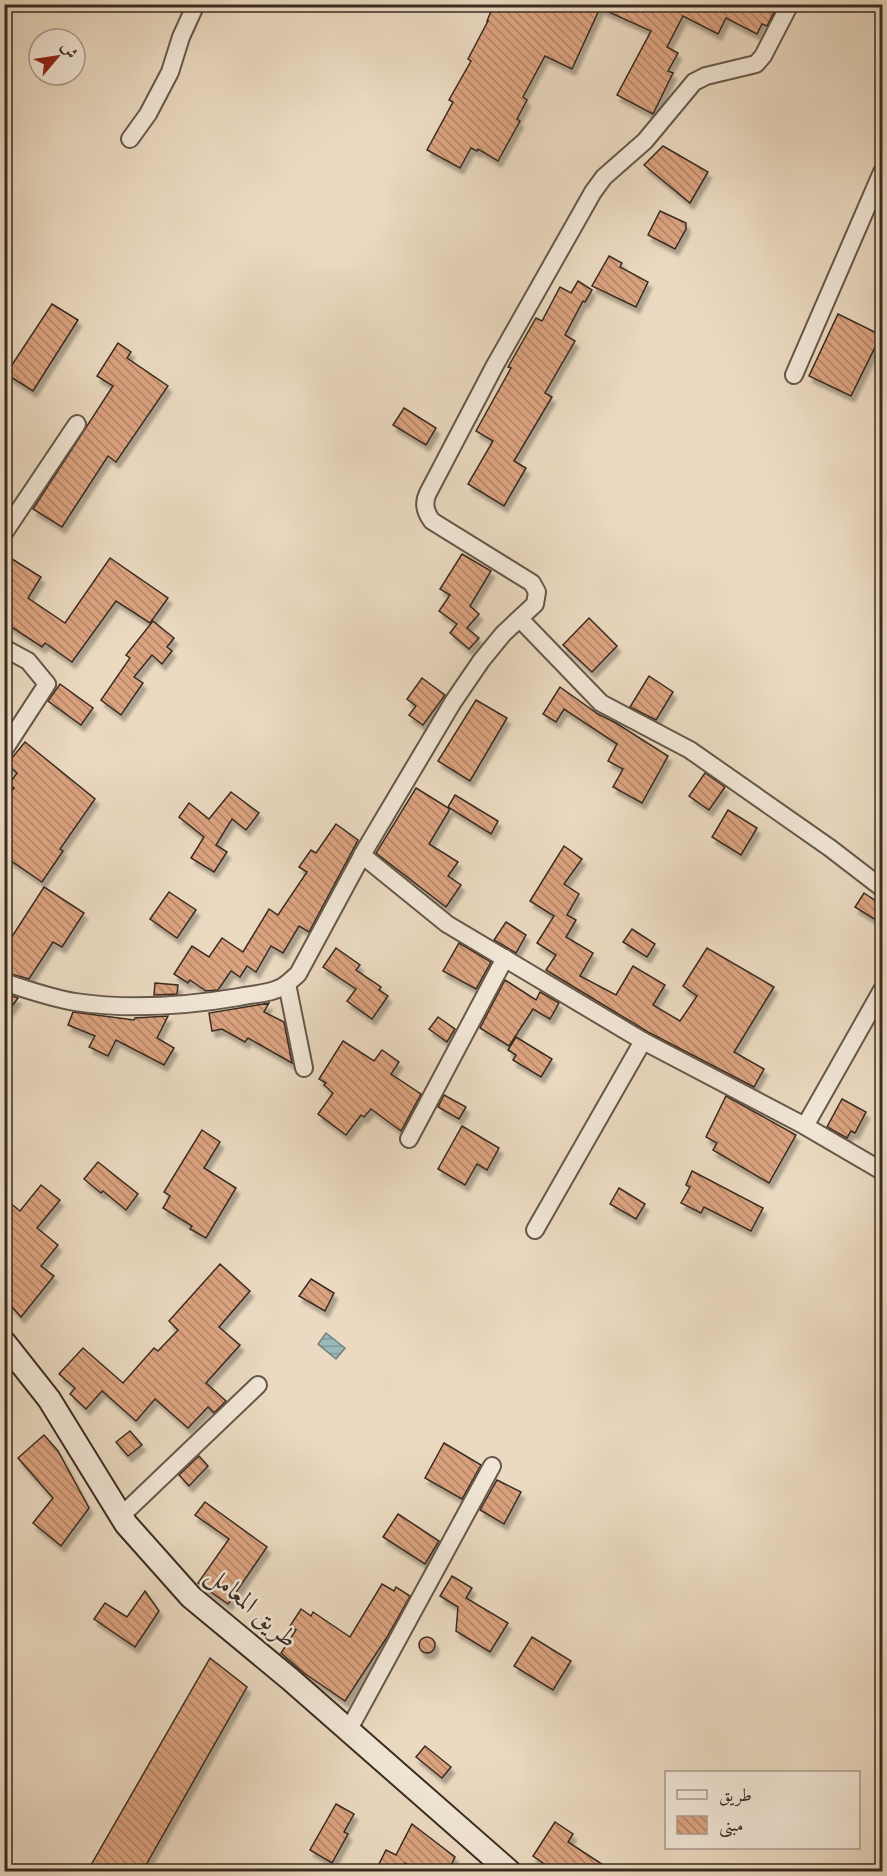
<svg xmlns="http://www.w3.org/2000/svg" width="887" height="1876" font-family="'Sorts Mill Goudy',Amiri,serif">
  <defs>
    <pattern id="water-rules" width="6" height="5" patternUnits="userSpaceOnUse" patternTransform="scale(1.5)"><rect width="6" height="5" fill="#9ab9b9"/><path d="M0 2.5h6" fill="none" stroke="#7f9796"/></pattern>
    <pattern id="building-back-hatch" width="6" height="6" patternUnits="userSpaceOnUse" patternTransform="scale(1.5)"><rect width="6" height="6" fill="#dca380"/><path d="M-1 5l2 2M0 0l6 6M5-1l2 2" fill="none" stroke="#b38568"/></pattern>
    <filter id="shadow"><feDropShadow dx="3.5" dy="6" stdDeviation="1.5" flood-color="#0004"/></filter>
  </defs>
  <rect width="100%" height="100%" fill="#ebdac1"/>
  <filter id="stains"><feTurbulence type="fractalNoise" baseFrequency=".00333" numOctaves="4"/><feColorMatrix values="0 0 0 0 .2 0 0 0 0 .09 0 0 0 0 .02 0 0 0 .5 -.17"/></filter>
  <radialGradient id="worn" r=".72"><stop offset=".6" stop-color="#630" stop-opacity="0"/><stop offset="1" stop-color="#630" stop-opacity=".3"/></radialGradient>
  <polygon fill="url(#water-rules)" stroke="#73817c" stroke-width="1.5" points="326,1333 345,1348 336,1359 318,1344"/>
  <g fill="url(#building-back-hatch)" stroke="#392c21" stroke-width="1.5" filter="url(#shadow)">
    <polygon points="494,4 778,4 767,26 762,24 757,34 726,18 718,34 683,16 667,47 678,53 668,71 673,73 653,114 617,95 651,31 600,8 572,69 545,56 523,97 527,100 517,119 520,121 498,161 478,149 477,151 471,148 460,168 427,150 453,102 449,100 471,61 468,59 488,21 487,21"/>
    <polygon points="663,146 708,172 690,203 644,165"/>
    <polygon points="660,211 686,223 686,229 675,249 648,235"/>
    <polygon points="609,256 622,263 620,267 648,282 636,307 592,286"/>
    <polygon points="578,281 592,290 585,302 583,301 565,335 575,341 545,393 552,397 514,461 526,468 504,506 468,484 493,441 476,431 511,368 508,367 536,318 542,321 560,287 571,293"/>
    <polygon points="52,304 78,320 33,391 6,374"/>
    <polygon points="838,314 881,335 851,396 809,376"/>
    <polygon points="118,343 131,352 127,358 168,386 116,462 108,456 62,527 33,509 113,386 97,376"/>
    <polygon points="404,408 436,428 426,445 393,425"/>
    <polygon points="4,554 41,577 28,598 65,623 110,558 168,598 150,623 116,601 72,662 45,643 42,647 4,622"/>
    <polygon points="462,554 491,571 470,606 479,614 467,628 479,638 469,649 450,633 457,624 439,611 450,595 440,589"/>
    <polygon points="589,618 617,646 592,672 563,645"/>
    <polygon points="153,621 174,638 167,647 172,651 162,664 152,655 134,677 143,683 121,715 101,700 130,658 126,655"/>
    <polygon points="649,676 673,692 656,720 630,707"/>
    <polygon points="422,678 445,695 423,725 409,715 416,706 407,699"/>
    <polygon points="60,684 93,708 81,725 48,701"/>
    <polygon points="560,687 598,714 616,723 668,756 642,803 613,787 623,769 608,761 617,744 564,709 556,722 543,714"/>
    <polygon points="476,700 507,718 470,781 438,761"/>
    <polygon points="25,742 95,799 60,849 63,851 42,882 4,856 4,800 14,788 9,784 17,773 7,764"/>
    <polygon points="705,773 725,787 709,810 689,796"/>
    <polygon points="416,788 450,809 429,844 458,862 448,876 461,885 446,907 376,853"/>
    <polygon points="231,792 259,813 246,830 232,819 216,845 227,852 214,872 191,858 204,837 179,817 189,803 209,819"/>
    <polygon points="455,795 498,821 491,834 448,807"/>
    <polygon points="728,810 757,828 741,855 712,837"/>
    <polygon points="336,824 358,840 309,932 299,926 283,953 271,946 256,972 247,966 240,977 231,971 218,990 206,991 190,980 188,983 174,974 192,946 209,957 222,938 243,952 269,909 278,915 307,872 299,867 311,850 316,853"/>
    <polygon points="564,846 582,859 564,884 579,894 567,915 576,920 566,937 593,953 580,976 616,995 633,966 665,985 653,1005 680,1021 697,996 683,986 707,948 774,987 734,1052 764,1069 754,1087 648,1032 546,970 556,955 537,943 554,916 530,901"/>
    <polygon points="44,887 84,913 62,947 53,942 29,979 4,972 4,949"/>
    <polygon points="169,892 196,910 177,938 150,919"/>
    <polygon points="864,893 882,905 882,924 855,907"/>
    <polygon points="506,922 526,935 516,953 494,940"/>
    <polygon points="632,929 655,944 647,957 623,942"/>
    <polygon points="459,943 491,962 476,989 443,971"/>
    <polygon points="336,948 360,965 356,970 381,987 379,990 388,996 372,1019 347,1001 356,989 323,967"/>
    <polygon points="505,980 536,1000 540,992 559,1003 550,1019 533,1009 509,1046 480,1028"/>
    <polygon points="155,983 178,985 177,994 154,995"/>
    <polygon points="4,993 18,998 4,1017"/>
    <polygon points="269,1003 264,1012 284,1022 292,1063 248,1038 245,1042 222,1029 212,1031 209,1013"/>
    <polygon points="73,1012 134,1020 135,1018 168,1016 157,1038 174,1048 164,1065 116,1040 108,1056 89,1047 95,1036 68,1025"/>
    <polygon points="438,1017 455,1029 447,1042 429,1029"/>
    <polygon points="516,1037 552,1059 541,1077 513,1060 516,1055 508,1050"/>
    <polygon points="343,1041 374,1061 382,1050 399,1062 391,1074 421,1094 401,1131 371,1109 364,1117 361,1115 346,1135 318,1114 333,1093 324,1085 326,1083 319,1079"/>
    <polygon points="444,1095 466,1107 459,1119 438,1107"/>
    <polygon points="726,1096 796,1135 769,1183 713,1150 717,1143 706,1137"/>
    <polygon points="842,1099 866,1112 855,1133 851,1131 847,1138 827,1127"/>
    <polygon points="462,1126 499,1148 487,1170 477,1164 465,1185 438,1169"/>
    <polygon points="202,1130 220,1142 204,1168 236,1188 206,1238 190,1229 192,1226 163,1208 170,1196 164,1192"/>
    <polygon points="98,1162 138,1194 126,1210 103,1191 101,1193 84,1179"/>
    <polygon points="692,1171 763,1208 751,1231 704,1207 701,1213 681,1203 690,1187 686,1185"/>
    <polygon points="41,1185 60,1200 37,1228 58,1245 41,1266 54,1276 21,1317 4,1298 4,1198 20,1211"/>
    <polygon points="619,1188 645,1204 636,1219 610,1204"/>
    <polygon points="220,1264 250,1291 219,1327 240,1345 206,1383 226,1401 214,1413 208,1407 188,1428 155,1399 136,1421 102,1391 86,1409 70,1394 75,1388 59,1374 83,1348 123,1383 154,1348 158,1351 178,1330 169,1321"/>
    <polygon points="311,1279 334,1293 325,1311 299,1296"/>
    <polygon points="130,1431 142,1445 128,1456 116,1442"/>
    <polygon points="44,1435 58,1451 89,1508 61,1546 33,1523 53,1498 18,1458"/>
    <polygon points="444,1443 481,1465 462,1499 425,1478"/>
    <polygon points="199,1456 208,1466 189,1486 179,1475"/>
    <polygon points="497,1480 521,1492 504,1524 480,1510"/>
    <polygon points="205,1502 267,1547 228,1604 198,1583 229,1539 195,1515"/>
    <polygon points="398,1514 439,1541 425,1564 383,1537"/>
    <polygon points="452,1576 472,1588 466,1598 508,1623 490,1652 456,1631 458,1607 440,1596"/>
    <polygon points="382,1584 394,1591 396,1587 410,1596 387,1637 345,1701 304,1673 281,1653 296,1630 290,1626 301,1609 311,1616 313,1612 350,1637"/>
    <polygon points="145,1591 159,1611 135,1647 94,1619 105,1603 127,1617"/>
    <polygon points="532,1637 571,1661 553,1690 514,1666"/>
    <circle cx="427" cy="1645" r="8"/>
    <polygon points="210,1658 247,1687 142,1872 87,1872"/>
    <polygon points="425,1746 451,1767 442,1778 416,1757"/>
    <polygon points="336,1804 354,1814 344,1832 348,1834 332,1863 310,1850"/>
    <polygon points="555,1822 573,1834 568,1842 614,1872 556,1872 533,1856"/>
    <polygon points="412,1824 455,1857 448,1872 421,1872 405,1863 400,1872 393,1872 379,1864 386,1850 396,1855"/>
  </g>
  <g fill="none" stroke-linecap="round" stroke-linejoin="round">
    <defs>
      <g id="street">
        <polyline points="130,139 148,114 170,72 181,37 196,4"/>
        <polyline points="794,375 882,172"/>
        <polyline points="4,533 77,424"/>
        <polyline points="520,619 601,703 690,750 830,848 882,888"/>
        <polyline points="4,648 28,661 47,684 4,750"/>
        <polyline points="362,855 447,924 643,1041 805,1126 882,1171"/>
        <path d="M4,982C28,990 51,998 75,1002C129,1010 186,1006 239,997C253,994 268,994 280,988C287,985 292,979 298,974L365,850L453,702L481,661L503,634L535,604L537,592L532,583L432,521C425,512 423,503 428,493L494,367L593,192L604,177L645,141L694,82L706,76L756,64L763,56L790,4"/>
        <polyline points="287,984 304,1068"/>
        <polyline points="805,1126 882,990"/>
        <polyline points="409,1139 505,958"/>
        <polyline points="535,1230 643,1041"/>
        <polyline points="121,1516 258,1385"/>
        <polyline points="348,1731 492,1466"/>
      </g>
      <polyline id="secondary" points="4,1342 49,1399 126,1524 191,1597 290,1679 510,1872"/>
    </defs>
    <use href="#street" stroke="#665849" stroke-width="20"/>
    <use href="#secondary" stroke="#392c21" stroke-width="26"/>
    <use href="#street" stroke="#f2e7d7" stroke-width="16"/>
    <use href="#secondary" stroke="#f2e7d7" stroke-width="22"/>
  </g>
  <g text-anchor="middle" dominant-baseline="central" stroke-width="5" stroke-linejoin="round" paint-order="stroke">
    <g font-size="26" fill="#392c21" stroke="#f2e7d7">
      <text transform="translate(251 1608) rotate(41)">طريق المعامل</text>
    </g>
  </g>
  <rect width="887" height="1876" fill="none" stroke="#ebdac1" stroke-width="24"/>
  <rect x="6" y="6" width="875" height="1864" fill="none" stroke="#392c21" stroke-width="3"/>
  <rect x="12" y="12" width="863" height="1852" fill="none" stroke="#392c21" stroke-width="1.5"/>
  <rect x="665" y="1771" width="195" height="78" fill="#f2e7d7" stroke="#a89c8e" stroke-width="1.5"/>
  <rect x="677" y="1790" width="30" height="9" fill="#f2e7d7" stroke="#a89c8e" stroke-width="1.5"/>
  <text x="719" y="1801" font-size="18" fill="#392c21">طريق</text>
  <rect x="677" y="1816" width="30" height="18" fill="url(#building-back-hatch)" stroke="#a89c8e" stroke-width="1.5"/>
  <text x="719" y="1831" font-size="18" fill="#392c21">مبنى</text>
  <g transform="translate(57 57) rotate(61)"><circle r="28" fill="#f2e7d7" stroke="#a89c8e" stroke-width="1.5"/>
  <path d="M0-4.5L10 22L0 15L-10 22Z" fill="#8f2418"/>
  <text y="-9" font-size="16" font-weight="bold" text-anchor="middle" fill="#392c21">ش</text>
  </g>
  <rect width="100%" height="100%" filter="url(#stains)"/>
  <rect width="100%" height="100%" fill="url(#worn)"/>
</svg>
